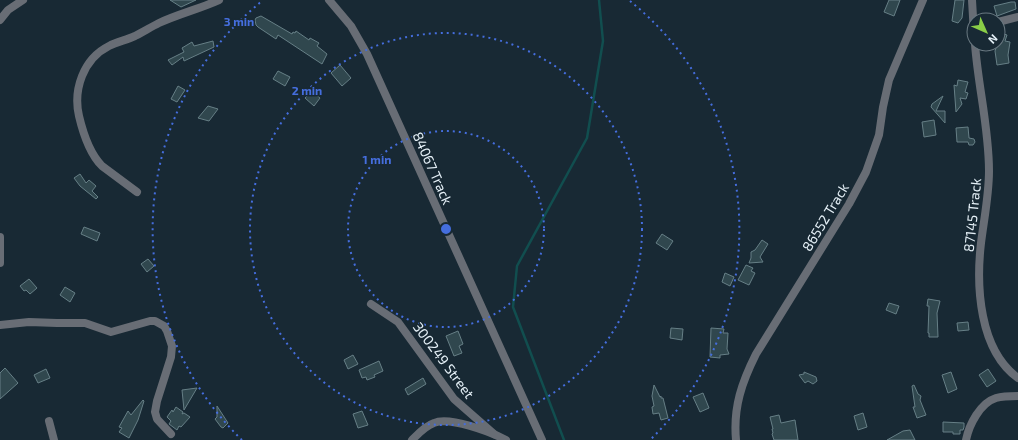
<svg xmlns="http://www.w3.org/2000/svg" width="1018" height="440" font-family="'Exo 2',sans-serif">
  <rect width="100%" height="100%" fill="#182934"/>
  <g fill="none" stroke-linecap="round" stroke-linejoin="round">
    <polyline stroke="#114e4f" stroke-width="2.5" points="564,440 513,307 517,266 587,138 603,41 599,0"/>
  </g>
  <g fill="#30474e" stroke="#667f86">
    <polygon points="170,0 196,0 181,7"/>
    <polygon points="889,0 900,0 894,16 884,12"/>
    <polygon points="955,0 964,0 962,18 958,23 952,21"/>
    <polygon points="1011,2 1015,2 1016,9 997,16 994,6"/>
    <polygon points="261,16 292,34 293,32 295,33 296,31 309,40 310,38 319,43 317,46 327,54 322,64 278,35 276,39 258,27 256,25 255,20 256,18"/>
    <polygon points="1001,33 1007,35 1005,41 1010,42 1008,55 1009,63 997,65 995,51"/>
    <polygon points="213,41 214,47 184,61 183,57 172,65 168,60 184,52 182,48 192,42 194,46"/>
    <polygon points="340,65 351,78 342,86 331,73"/>
    <polygon points="278,71 290,77 285,86 273,79"/>
    <polygon points="958,80 968,82 965,92 968,93 966,99 960,98 962,104 956,112 954,85 957,86"/>
    <polygon points="178,86 185,90 177,102 171,99"/>
    <polygon points="312,91 320,98 314,106 305,98"/>
    <polygon points="943,96 936,111 945,111 945,123 931,107 932,104"/>
    <polygon points="208,106 218,109 209,121 198,118"/>
    <polygon points="934,120 936,135 924,137 922,122"/>
    <polygon points="968,127 969,138 974,139 975,142 973,145 969,145 968,142 957,142 956,128"/>
    <polygon points="80,174 86,183 89,180 96,186 92,191 98,197 96,199 80,186 74,178"/>
    <polygon points="84,227 100,233 97,241 81,234"/>
    <polygon points="662,234 673,241 667,250 656,243"/>
    <polygon points="762,240 768,244 760,257 763,262 749,263 751,258 751,252 755,250"/>
    <polygon points="148,259 154,266 147,272 141,264"/>
    <polygon points="746,265 753,268 751,271 755,273 749,285 738,280"/>
    <polygon points="725,273 734,277 730,286 722,282"/>
    <polygon points="29,279 37,288 30,294 26,290 24,291 20,286"/>
    <polygon points="65,287 75,293 70,302 60,295"/>
    <polygon points="928,299 940,301 937,313 938,337 929,337 929,333 928,333 929,306 927,306"/>
    <polygon points="889,303 899,306 896,314 886,310"/>
    <polygon points="968,322 969,330 958,331 957,323"/>
    <polygon points="671,328 683,329 682,340 670,338"/>
    <polygon points="711,328 724,329 723,333 728,333 727,349 729,354 720,355 720,358 710,357"/>
    <polygon points="458,331 463,344 459,346 462,353 454,356 446,336"/>
    <polygon points="353,355 358,364 348,369 344,360"/>
    <polygon points="379,361 383,371 374,375 375,377 367,380 366,377 362,378 359,370"/>
    <polygon points="5,368 18,383 0,399 0,373"/>
    <polygon points="46,369 50,378 38,383 34,375"/>
    <polygon points="988,369 996,381 987,387 979,375"/>
    <polygon points="804,372 816,377 817,381 813,384 808,381 805,383 799,375 804,374"/>
    <polygon points="951,372 957,389 948,393 942,375"/>
    <polygon points="423,378 426,384 408,395 405,389"/>
    <polygon points="654,385 660,397 661,396 661,398 663,398 668,418 661,420 659,413 653,414 652,407 654,406 652,396"/>
    <polygon points="914,385 918,394 921,396 920,400 926,415 917,418 913,407 915,407 912,386"/>
    <polygon points="197,388 184,410 182,390"/>
    <polygon points="703,393 709,408 700,412 693,397"/>
    <polygon points="143,400 144,401 138,420 129,438 119,432 122,428 119,427 128,411 131,415"/>
    <polygon points="217,406 228,423 223,428 221,427 215,419 217,417"/>
    <polygon points="176,407 183,412 182,414 184,413 190,417 181,427 179,426 177,430 169,424 171,421 167,417 172,410 173,412"/>
    <polygon points="362,411 368,425 358,428 353,414"/>
    <polygon points="863,413 867,427 858,430 854,416"/>
    <polygon points="779,415 781,423 795,420 798,440 774,440 772,434 773,433 772,429 773,429 770,417"/>
    <polygon points="943,422 964,423 964,427 963,430 960,430 960,434 953,434 953,432 943,432"/>
    <polygon points="910,430 915,440 887,440 903,431"/>
  </g>
  <g fill="none" stroke-linecap="round" stroke-linejoin="round">
    <g stroke="#686d75" stroke-width="8">
      <polyline points="329,0 351,26 367,54 542,440"/>
      <polyline points="972,0 974,34"/>
      <polyline points="0,20 8,10 23,0"/>
      <polyline points="998,22 1018,17"/>
      <path d="M975,44C978,86 989,128 989,171C989,195 984,219 981,243C976,286 979,350 1018,378"/>
      <path d="M137,192L102,166C90,154 83,133 79,116C73,90 83,59 109,46C117,42 126,40 135,36C143,32 151,27 159,23C178,14 199,9 219,0"/>
      <polyline points="0,237 0,263"/>
      <polyline points="371,304 398,322 454,399 494,434"/>
      <polyline points="0,325 29,322 57,323 85,323 111,332 150,321 155,321 164,326 167,331 172,346 171,357 157,401 155,412 157,419 171,434"/>
      <polyline points="49,421 54,440"/>
      <path d="M412,440C418,434 425,426 434,423C449,416 491,432 506,440"/>
      <path d="M736,440C733,407 742,382 756,354L849,204L866,172L879,135L883,107L889,80L923,0"/>
      <path d="M966,440C969,425 980,403 996,398C1003,396 1011,396 1018,396"/>
    </g>
  </g>
  <g fill="none" stroke="#456ede" stroke-width="2" stroke-dasharray="2 4">
    <circle cx="446" cy="229" r="98"/>
    <circle cx="446" cy="229" r="196"/>
    <path d="M242 440A293 293 0 0 1 262 1M630 1A293 293 0 0 1 650 440"/>
  </g>
  <g text-anchor="middle" dominant-baseline="central" stroke-width="3" stroke-linejoin="round" paint-order="stroke">
    <g font-size="14" fill="#e5f0f7" stroke="#182934">
      <text transform="translate(433 168) rotate(66)">84067 Track</text>
      <text transform="translate(972 215) rotate(-84)">87145 Track</text>
      <text transform="translate(825 217) rotate(-59)">86552 Track</text>
      <text transform="translate(444 360) rotate(53)">300249 Street</text>
    </g>
  </g>
  <circle cx="446" cy="229" r="6" fill="#456ede" stroke="#182934" stroke-width="2"/>
  <g font-size="12" text-anchor="middle" font-weight="bold" fill="#456ede" stroke="#182934" stroke-width="3" stroke-linejoin="round" paint-order="stroke">
    <text x="239" y="26">3 min</text>
    <text x="307" y="95">2 min</text>
    <text x="377" y="164">1 min</text>
  </g>
  <g transform="translate(986 32) rotate(135)"><circle r="19" fill="#182934" stroke="#6a7982"/>
  <path d="M0-3L7 15L0 10L-7 15Z" fill="#8ace47"/>
  <text y="-6" font-size="11" font-weight="bold" text-anchor="middle" fill="#e5f0f7">N</text>
  </g>
</svg>
